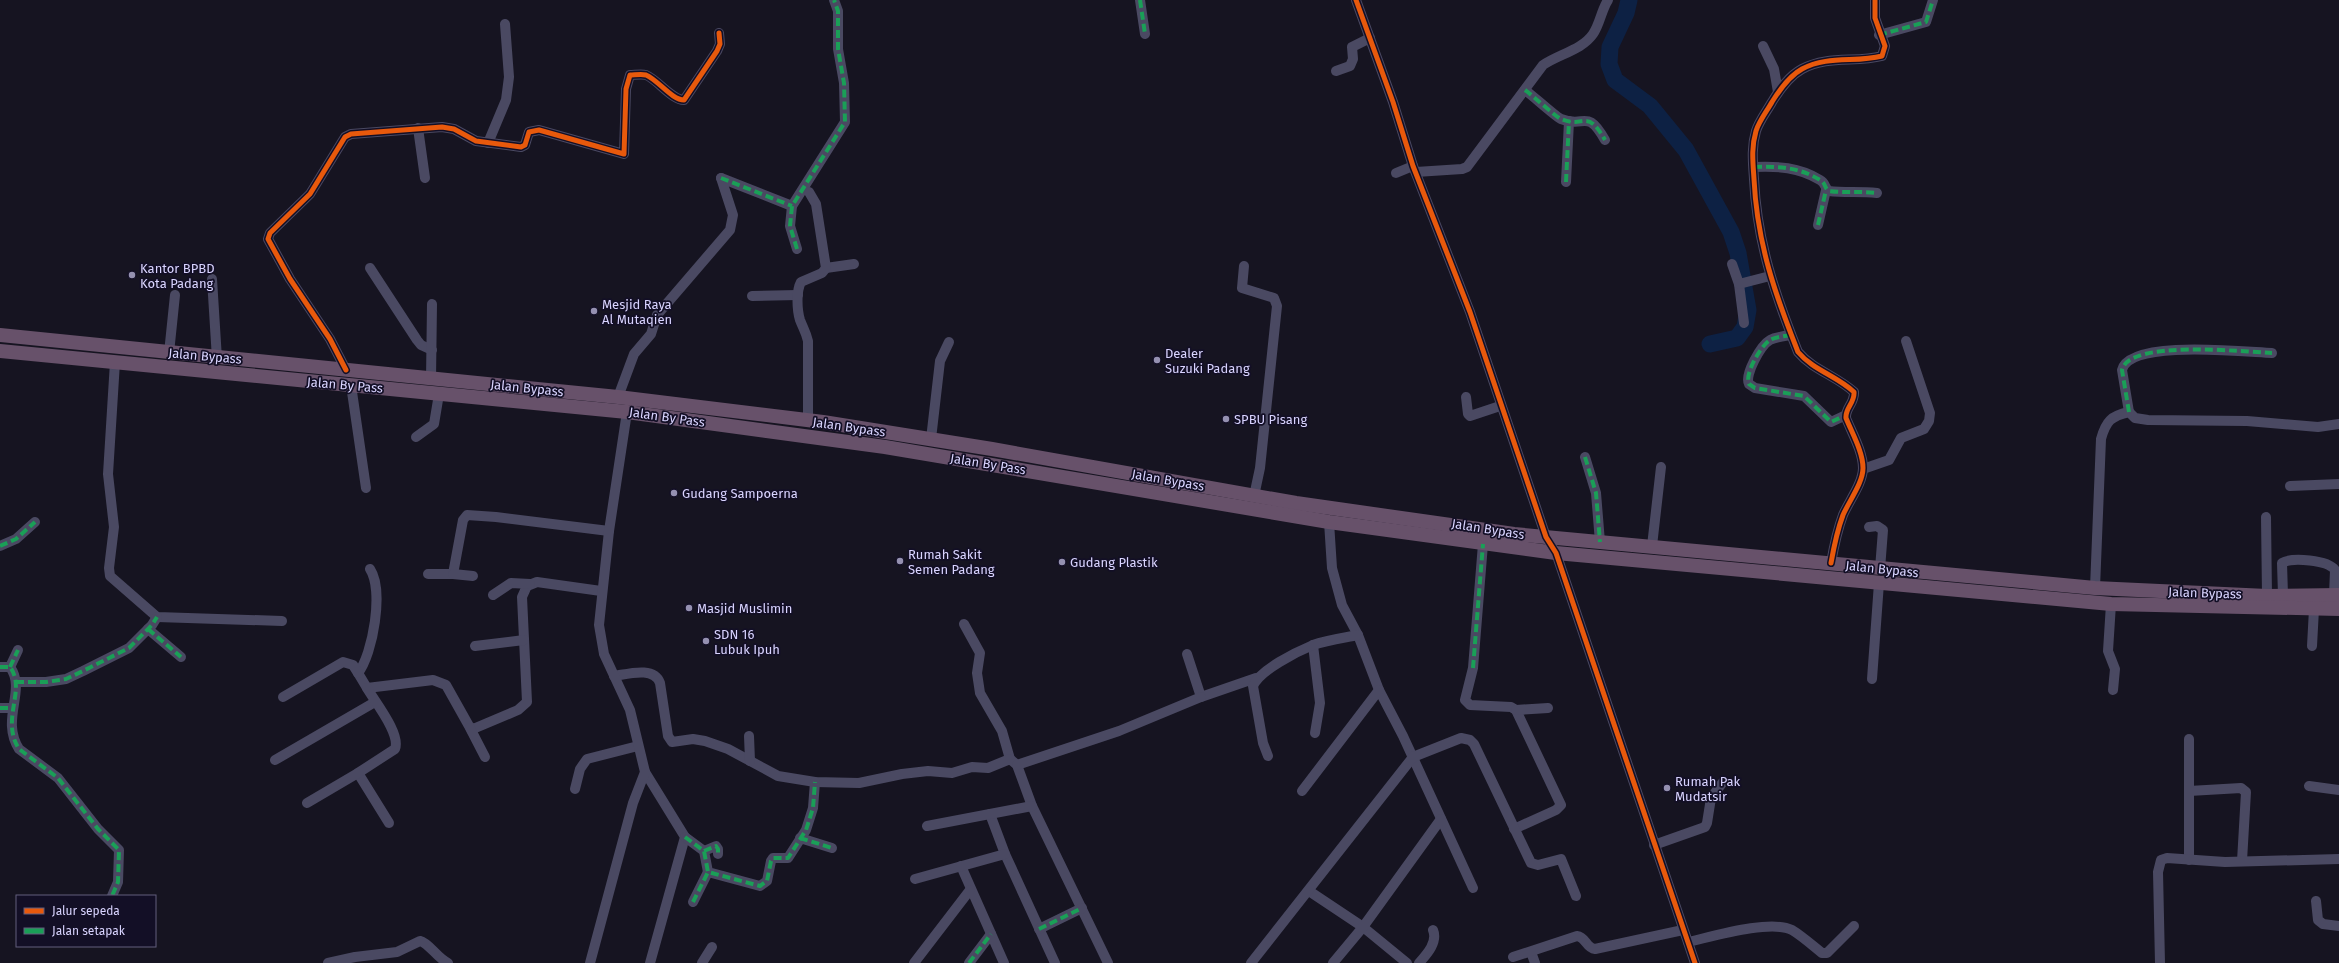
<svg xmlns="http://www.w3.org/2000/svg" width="2339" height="963" font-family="'Fira Sans',sans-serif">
  <rect width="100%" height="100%" fill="#161421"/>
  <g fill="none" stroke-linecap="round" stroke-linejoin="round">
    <polyline stroke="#0d2144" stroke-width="17" points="1629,0 1626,13 1610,47 1609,64 1615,80 1650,106 1686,150 1731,232 1738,253 1748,310 1745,327 1737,338 1710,344"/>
    <g stroke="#4a4962" stroke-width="10">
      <polyline points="1140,0 1145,34"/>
      <polyline points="1356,0 1393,102 1413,166 1470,312 1546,537 1556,553 1695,963"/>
      <polyline points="1879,35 1926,22 1933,0"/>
      <polyline points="1763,46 1774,69 1778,92"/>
      <polyline points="1336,71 1350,66 1353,59 1352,47 1370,38"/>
      <path d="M1525,90C1532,95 1556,117 1561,119C1585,129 1586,107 1605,140"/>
      <polyline points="418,128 425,178"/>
      <polyline points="488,143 506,100 509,77 505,24"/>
      <path d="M1754,167C1777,166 1799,167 1820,180C1826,183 1824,188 1829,191C1845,193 1860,191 1877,193"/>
      <path d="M1416,172L1462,169L1467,167L1543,65C1559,54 1582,50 1593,34C1600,24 1601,11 1608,0"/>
      <polyline points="1396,173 1413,166"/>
      <polyline points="721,178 792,206"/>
      <polyline points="1566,182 1569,121"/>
      <polyline points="1818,225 1826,190"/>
      <polyline points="797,249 790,226 792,206 845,122 844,83 838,49 838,11 834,0"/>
      <polyline points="1732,264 1739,284 1744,323"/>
      <polyline points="1244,266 1242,288 1274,298 1277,306 1260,468 1254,496"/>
      <polyline points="370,268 417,340 421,345 432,350"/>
      <polyline points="826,268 854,264"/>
      <polyline points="212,279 217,359"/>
      <polyline points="1739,284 1770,276"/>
      <polyline points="752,296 798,295"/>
      <path d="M1791,335C1785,336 1775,337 1770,340C1761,345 1744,375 1749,384L1755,388L1804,396L1831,422L1846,415"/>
      <polyline points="169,353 175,295"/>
      <polyline points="115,362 108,474 114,527 109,568 110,576 157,617 282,621"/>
      <path d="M346,370L330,339L290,279L268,239L270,233L310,194L345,137L351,134L442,127L454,129L476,141L521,147L525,145L529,132L539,130L624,154L626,89L630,75C634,75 642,74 646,75C658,80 672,100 684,100L717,51L720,44L719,33"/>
      <polyline points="431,379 432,304"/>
      <polyline points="351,385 366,488"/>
      <polyline points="618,397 634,354 651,334 657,315 730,230 733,215 721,178"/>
      <polyline points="1466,397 1468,414 1470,416 1500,406"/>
      <path d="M2129,412L2122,370C2129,339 2245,352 2272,353"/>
      <path d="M808,421V341C806,332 803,328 800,320C797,310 796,291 801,282L822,273L826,268L816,204L809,192"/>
      <polyline points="416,437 434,424 439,394"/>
      <polyline points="931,439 940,361 949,342"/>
      <polyline points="1585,457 1596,493 1600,542"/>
      <polyline points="1863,469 1889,460 1901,438 1924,429 1929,421 1930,413 1906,341"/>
      <polyline points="2290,486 2339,484"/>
      <polyline points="2266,517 2267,596"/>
      <polyline points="1329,522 1332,568 1342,605 1358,635 1379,690 1403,736 1473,888"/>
      <polyline points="1869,527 1877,526 1883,530 1880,569"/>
      <polyline points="1483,544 1473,668 1465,700 1470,705 1511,707 1516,710 1561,805 1556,810 1514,829"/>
      <polyline points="0,546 16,539 35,522"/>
      <polyline points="1652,546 1661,467"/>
      <path d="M1831,563C1834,546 1837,531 1843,515C1849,501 1863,483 1863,468C1863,452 1852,433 1846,418C1845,408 1855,403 1854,392C1837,376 1813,370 1798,352C1775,294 1757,243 1754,179C1753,163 1751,148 1756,131C1759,121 1767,111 1772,102C1780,89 1789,76 1802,69C1828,55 1855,63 1882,56L1885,46L1875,18V0"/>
      <path d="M370,569C384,590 373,654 358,673L367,688L433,680L446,685L469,726L473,729L518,710L527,702L522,597L527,586L537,582L601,591"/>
      <polyline points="428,574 453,574 463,520 467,515 496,517 609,531"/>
      <polyline points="453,574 473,576"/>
      <path d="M2095,588L2101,439C2106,421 2111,416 2129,412L2135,418L2148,420L2247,421L2318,427L2339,424"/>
      <polyline points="493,595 511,583 530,584"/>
      <path d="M2283,595L2282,563C2292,557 2328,560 2335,570L2334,595"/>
      <polyline points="2111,604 2108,651 2115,669 2113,690"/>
      <polyline points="964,624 980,653 977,673 980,693 1002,731 1010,759"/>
      <polyline points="148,629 181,657"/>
      <polyline points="1313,645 1320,703 1315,733"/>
      <polyline points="475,646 524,640"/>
      <polyline points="2312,646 2314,609"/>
      <polyline points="1187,654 1201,697 1256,678"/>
      <path d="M0,667H10C27,690 0,719 19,749L58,778L98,829L119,850L118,882L112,896"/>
      <polyline points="10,667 18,650"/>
      <path d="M614,676C628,674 654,666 660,683L668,736L672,742L693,739L705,741L728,749L778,776L815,782L859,783L902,774L928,771L952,773L972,767L988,768L1010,759L1017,765L1032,806L1108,963"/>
      <polyline points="1872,679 1879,583"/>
      <polyline points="16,682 46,682 66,679 83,671 129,648 152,625 157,617"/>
      <polyline points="283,697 343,662 353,665 358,673"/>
      <polyline points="0,708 12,708"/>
      <polyline points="1516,710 1548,708"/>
      <polyline points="470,728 485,757"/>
      <polyline points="749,736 750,761"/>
      <path d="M1268,756L1263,743L1253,686C1260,670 1296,652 1313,645C1327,640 1343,638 1358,635"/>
      <polyline points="275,760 375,702"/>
      <polyline points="1017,765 1119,731 1201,697"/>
      <polyline points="645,772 685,837 650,963"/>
      <polyline points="358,773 389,823"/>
      <polyline points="2309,786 2339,790"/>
      <polyline points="575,789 580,769 587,759 638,746"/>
      <polyline points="1302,791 1379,690"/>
      <polyline points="2189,791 2241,788 2246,792 2242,861"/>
      <path d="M307,803L358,773L395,749C401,734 375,702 367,688"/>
      <polyline points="990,814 1005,854 1055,963"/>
      <polyline points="927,826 1032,806"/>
      <polyline points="685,837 704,851 708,872 760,886 767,881 771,861 773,858 788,858 806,830 813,808 815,782"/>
      <polyline points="800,838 832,848"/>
      <polyline points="1654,845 1705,827 1707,823 1711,798 1723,782"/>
      <polyline points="704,851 716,846 718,849 718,854"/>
      <polyline points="2189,860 2189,739"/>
      <polyline points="961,866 1004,963"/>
      <polyline points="915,879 1005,854"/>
      <polyline points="1309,891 1363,927 1407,963"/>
      <polyline points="2316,901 2318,920 2323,924 2339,926"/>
      <polyline points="693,902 708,872"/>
      <polyline points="1039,929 1082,908"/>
      <path d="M1688,942C1711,937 1770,919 1792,930C1802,936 1812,945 1822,953H1827L1854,926"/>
      <polyline points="1531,952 1535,963"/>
      <path d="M1513,957L1577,936C1586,937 1586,948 1595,949L1683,930"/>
      <path d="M328,963L355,957L397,952L420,941C429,943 437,958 448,963"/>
      <polyline points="590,963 633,803 645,772 630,710 604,654 599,625 609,531 627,412"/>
      <polyline points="702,963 712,947"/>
      <polyline points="914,963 970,890"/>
      <polyline points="969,963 991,934"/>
      <polyline points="1251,963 1413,757 1461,738 1470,740 1474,744 1531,863 1538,865 1561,859 1576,896"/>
      <polyline points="1333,963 1363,927 1441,819"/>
      <path d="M1419,963C1427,954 1438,942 1433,930"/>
      <polyline points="2160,963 2158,872 2161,860 2167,858 2225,862 2339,859"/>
    </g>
    <g stroke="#67516a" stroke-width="14">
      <polyline points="0,335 618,397 823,422 992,449 1296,503 1514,534 2095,588 2267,596 2339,595"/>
      <polyline points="0,351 627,412 885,447 1329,522 1556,553 2111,604 2339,609"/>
    </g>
    <g stroke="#1a9f57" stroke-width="4" stroke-dasharray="8 4" stroke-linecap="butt">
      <polyline points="1140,0 1145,34"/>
      <polyline points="1879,35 1926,22 1933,0"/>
      <path d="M1525,90C1532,95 1556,117 1561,119C1585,129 1586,107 1605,140"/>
      <path d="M1754,167C1777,166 1799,167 1820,180C1826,183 1824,188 1829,191C1845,193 1860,191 1877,193"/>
      <polyline points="721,178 792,206"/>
      <polyline points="1566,182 1569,121"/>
      <polyline points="1818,225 1826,190"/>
      <polyline points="797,249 790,226 792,206 845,122 844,83 838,49 838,11 834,0"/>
      <path d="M1791,335C1785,336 1775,337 1770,340C1761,345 1744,375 1749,384L1755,388L1804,396L1831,422L1846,415"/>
      <path d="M2129,412L2122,370C2129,339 2245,352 2272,353"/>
      <polyline points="1585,457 1596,493 1600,542"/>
      <polyline points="0,546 16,539 35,522"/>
      <polyline points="148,629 181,657"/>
      <path d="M0,667H10C27,690 0,719 19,749L58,778L98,829L119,850L118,882L112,896"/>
      <polyline points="10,667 18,650"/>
      <polyline points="1473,668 1483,544"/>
      <polyline points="16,682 46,682 66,679 83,671 129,648 152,625 157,617"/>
      <polyline points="0,708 12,708"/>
      <polyline points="685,837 704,851 708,872 760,886 767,881 771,861 773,858 788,858 806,830 813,808 815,782"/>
      <polyline points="800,838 832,848"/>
      <polyline points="704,851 716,846 718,849 718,854"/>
      <polyline points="693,902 708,872"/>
      <polyline points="1039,929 1082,908"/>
      <polyline points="969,963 991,934"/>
    </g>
    <defs>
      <g id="cycleway">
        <polyline points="1356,0 1393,102 1413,166 1470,312 1546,537 1556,553 1695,963"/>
        <path d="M346,370L330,339L290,279L268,239L270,233L310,194L345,137L351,134L442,127L454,129L476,141L521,147L525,145L529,132L539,130L624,154L626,89L630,75C634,75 642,74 646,75C658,80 672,100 684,100L717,51L720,44L719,33"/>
        <path d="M1831,563C1834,546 1837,531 1843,515C1849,501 1863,483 1863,468C1863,452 1852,433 1846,418C1845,408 1855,403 1854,392C1837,376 1813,370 1798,352C1775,294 1757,243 1754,179C1753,163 1751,148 1756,131C1759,121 1767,111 1772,102C1780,89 1789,76 1802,69C1828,55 1855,63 1882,56L1885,46L1875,18V0"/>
      </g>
    </defs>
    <use href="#cycleway" stroke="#130f26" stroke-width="8"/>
    <use href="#cycleway" stroke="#e8590c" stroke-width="5"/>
  </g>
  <g fill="#9591b1" stroke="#130f26" stroke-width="1.5">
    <circle cx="132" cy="275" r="4"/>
    <circle cx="594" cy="311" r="4"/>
    <circle cx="1157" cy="360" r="4"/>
    <circle cx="1226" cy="419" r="4"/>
    <circle cx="674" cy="493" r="4"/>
    <circle cx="900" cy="561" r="4"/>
    <circle cx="1062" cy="562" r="4"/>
    <circle cx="689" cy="608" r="4"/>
    <circle cx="706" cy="641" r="4"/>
    <circle cx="1667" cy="788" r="4"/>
  </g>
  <g text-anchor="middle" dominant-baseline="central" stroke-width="3.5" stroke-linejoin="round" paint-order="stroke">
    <g font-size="13" fill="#d9d4ff" stroke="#130f26" text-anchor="start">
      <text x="140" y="268">Kantor BPBD<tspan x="140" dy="15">Kota Padang</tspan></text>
      <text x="602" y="304">Mesjid Raya<tspan x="602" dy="15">Al Mutaqien</tspan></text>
      <text x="1165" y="353">Dealer<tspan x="1165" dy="15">Suzuki Padang</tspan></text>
      <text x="1234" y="419">SPBU Pisang</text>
      <text x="682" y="493">Gudang Sampoerna</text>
      <text x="908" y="554">Rumah Sakit<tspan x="908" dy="15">Semen Padang</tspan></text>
      <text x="1070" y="562">Gudang Plastik</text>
      <text x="697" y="608">Masjid Muslimin</text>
      <text x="714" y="634">SDN 16<tspan x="714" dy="15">Lubuk Ipuh</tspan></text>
      <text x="1675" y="781">Rumah Pak<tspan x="1675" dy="15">Mudatsir</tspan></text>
    </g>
    <g font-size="13" fill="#d9d4ff" stroke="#130f26">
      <text transform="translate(205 356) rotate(5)">Jalan Bypass</text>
      <text transform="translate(345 385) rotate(5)">Jalan By Pass</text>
      <text transform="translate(527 388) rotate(6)">Jalan Bypass</text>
      <text transform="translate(667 417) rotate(8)">Jalan By Pass</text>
      <text transform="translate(849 427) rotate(8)">Jalan Bypass</text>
      <text transform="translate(988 464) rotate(9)">Jalan By Pass</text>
      <text transform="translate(1168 480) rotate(10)">Jalan Bypass</text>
      <text transform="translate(1488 529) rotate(9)">Jalan Bypass</text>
      <text transform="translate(1882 569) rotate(6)">Jalan Bypass</text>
      <text transform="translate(2205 593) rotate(2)">Jalan Bypass</text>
    </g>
  </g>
  <rect x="16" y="895" width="140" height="52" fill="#130f26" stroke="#625e7d"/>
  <rect x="24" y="908" width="20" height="6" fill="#e8590c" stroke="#625e7d"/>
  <text x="52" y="915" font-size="12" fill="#d9d4ff">Jalur sepeda</text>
  <rect x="24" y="928" width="20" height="6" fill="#1a9f57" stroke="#625e7d"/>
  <text x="52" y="935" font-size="12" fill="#d9d4ff">Jalan setapak</text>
</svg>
